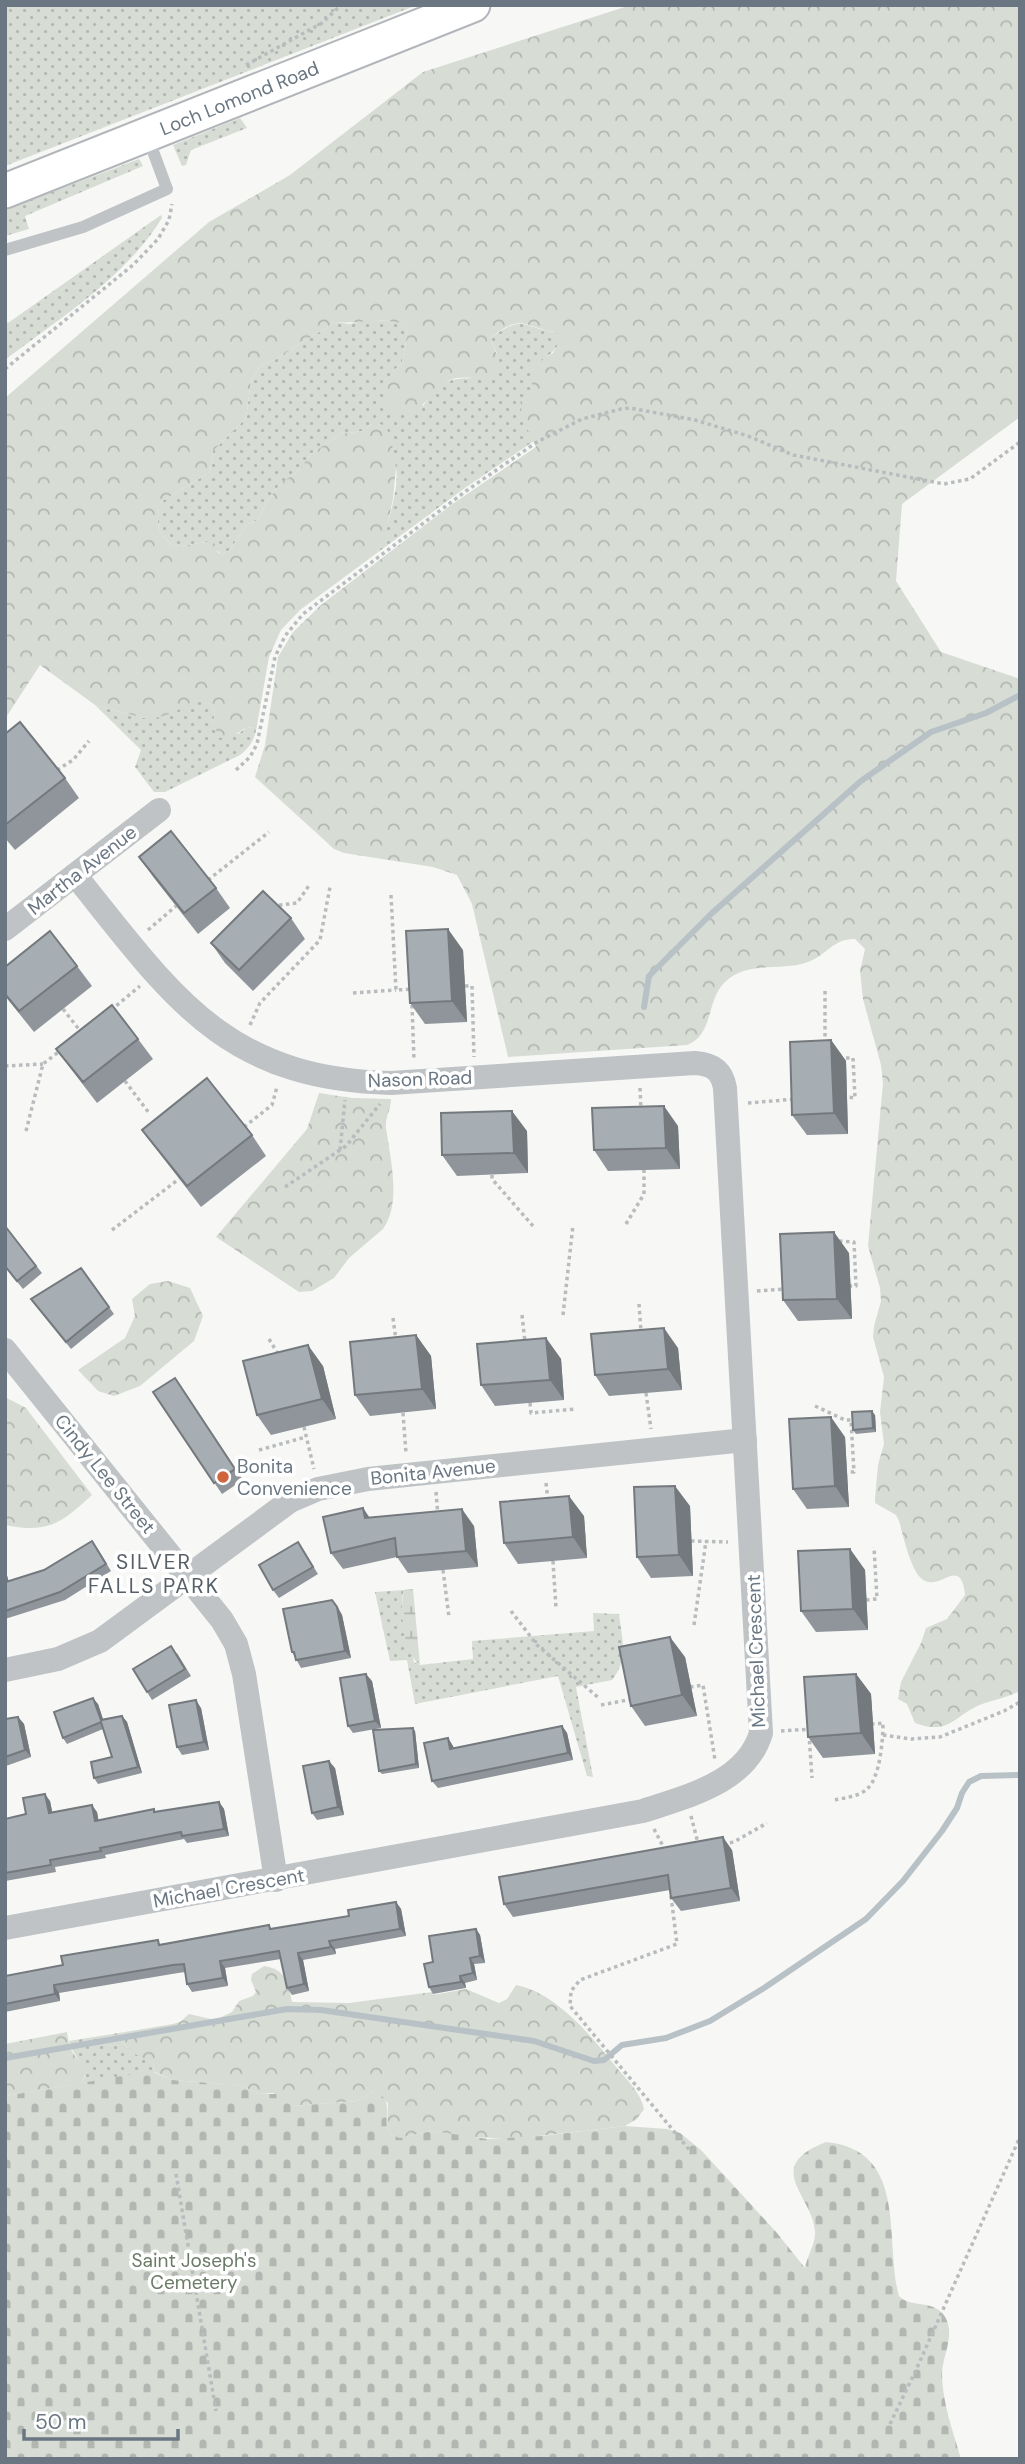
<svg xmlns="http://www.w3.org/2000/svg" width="1025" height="2464" font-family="'DM Sans',sans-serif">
  <defs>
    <pattern id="grass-dots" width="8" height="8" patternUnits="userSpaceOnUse" patternTransform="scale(1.75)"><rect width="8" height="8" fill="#d7dcd5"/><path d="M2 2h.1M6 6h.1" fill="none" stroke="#b2b7b2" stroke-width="1.8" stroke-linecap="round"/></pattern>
    <pattern id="forest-crowns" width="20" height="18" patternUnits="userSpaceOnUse" patternTransform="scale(1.75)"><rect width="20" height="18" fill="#d7dcd5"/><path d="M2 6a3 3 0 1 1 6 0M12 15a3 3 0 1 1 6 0" fill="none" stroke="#b2b7b2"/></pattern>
    <pattern id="wetland-marsh" width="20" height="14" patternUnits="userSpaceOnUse" patternTransform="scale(1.75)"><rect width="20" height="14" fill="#d7dcd5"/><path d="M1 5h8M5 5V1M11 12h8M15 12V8" fill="none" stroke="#b2b7b2"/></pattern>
    <pattern id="cemetery-stones" width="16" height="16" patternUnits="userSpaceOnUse" patternTransform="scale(1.75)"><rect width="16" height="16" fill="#d7dcd5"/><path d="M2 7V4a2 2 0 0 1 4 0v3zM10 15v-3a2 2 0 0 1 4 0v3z" fill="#b2b7b2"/></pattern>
  </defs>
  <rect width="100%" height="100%" fill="#f7f8f5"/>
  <g fill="url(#grass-dots)">
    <polygon points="5,5 417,5 5,166"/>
    <polygon points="240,118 247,128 191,150 186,165 182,166 173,145"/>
    <polygon points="139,159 143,166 25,216 29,229 5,236 5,210"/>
    <path d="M161,215L162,218C125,278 60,318 5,360V320L8,323Z"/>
    <path d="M365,320L396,321L406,325L407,336L402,363L392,372L423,406C442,380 447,378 478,378L497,354L490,338C526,314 517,326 555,332L561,341C553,354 541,360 532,373C536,387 531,393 520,402L528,430L534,441L465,488L377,553C385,535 400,487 396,468C393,456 378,436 372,424L363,431L341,434L311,454L299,470L281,483L266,503L258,520L247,524L230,550L221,554L206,542L174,547C156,530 157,528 159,503L210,472L213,451L246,418L251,381L260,366L276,359L335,322L350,324Z"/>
    <path d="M195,699L210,704L215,711L213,723L238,734L247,727L254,728L256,731C253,742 249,748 240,755L165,792H154L135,767L141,750L95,705L143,718L185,705Z"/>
    <path d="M404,1590C397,1612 409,1639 414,1662L420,1665L473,1659L472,1641L594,1631L593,1613L619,1614C622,1639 629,1659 612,1680L576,1687L593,1777L587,1776L558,1676L415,1704L407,1660L390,1661L375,1592Z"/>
    <path d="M125,2032L121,2041C130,2052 142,2055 153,2063L155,2072L82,2083L85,2076C81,2060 73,2055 69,2041Z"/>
  </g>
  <g fill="url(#forest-crowns)">
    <path d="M631,5H1020V417L902,504L896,581L941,652L1020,679V1691C1007,1697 994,1700 982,1704C954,1715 950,1736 915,1723L907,1704L898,1699L901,1682L921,1643L926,1628L947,1619L965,1595C961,1556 942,1589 925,1581C911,1575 903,1534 899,1521L896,1515L875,1503V1499L878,1465L884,1444L880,1412L884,1377L873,1337L874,1326L881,1301L880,1288L868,1246L883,1083L881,1065L863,999L860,971L865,949L855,939C832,939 827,955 808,962C780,972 748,960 725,982C706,1000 714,1035 687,1045L508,1057L472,904L457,875L433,867L344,853L334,849L255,777L265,745L278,657L293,632L321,605L451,505L536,447L523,419L520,402C539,385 529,386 533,366L553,353L560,341L555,332C520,326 523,313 490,338L501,365L488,382C478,378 460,375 450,380C426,392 419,428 386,407V388L392,372L402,363L407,336L406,325C383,315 359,325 335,322L276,359L260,366L251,381L246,418L213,451L210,472L159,503C157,528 156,530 174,547L212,541L217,547V552L221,554L230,550L247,524L258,520L266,503L281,483L299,470L311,454L341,434L363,431L372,424L379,423L386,427L391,438L396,468L393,499L386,531L377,553L300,610L281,630L269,657L256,731L254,728L247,727L230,738H220L213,723L215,711L210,704L195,700L173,713L156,718H143L95,705L40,665L5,719V398L209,222L290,175L423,72Z"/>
    <path d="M319,1093L352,1098L391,1099C391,1110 385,1117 386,1128C390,1157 402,1203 383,1229L349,1258L334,1278L312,1291L299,1292L216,1237L307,1129Z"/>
    <polygon points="168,1281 190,1288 203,1316 194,1341 140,1386 114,1396 98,1391 78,1370 125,1338 135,1316 132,1299 150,1284"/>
    <path d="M5,1397L26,1408L92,1495C62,1523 47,1534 5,1525Z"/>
    <path d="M264,1966C286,1969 288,1983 292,2002L349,2003L432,1992L433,1995L466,1989L499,2003L507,1999L516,1985C557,1993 592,2037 617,2068C627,2080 641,2093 644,2109L637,2119L625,2126L513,2139L468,2137L432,2131L400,2138L392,2135L387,2128L388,2103L374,2091L357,2101L293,2106L273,2093L261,2094L238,2085L172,2080L155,2072L153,2063L133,2053L121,2041L125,2032L173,2024L180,2022L189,2014L215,2020L232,2012L239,2001L253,1996L256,1992L251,1980L252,1974Z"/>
    <path d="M67,2032C68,2038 69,2046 72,2051C79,2064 90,2067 82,2083L5,2096V2044Z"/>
  </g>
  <path fill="url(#wetland-marsh)" d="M413,1589L420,1665C403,1654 399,1608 404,1590Z"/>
  <path fill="url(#cemetery-stones)" d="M151,2071L172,2080L238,2085L261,2094H277L293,2106L357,2101L374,2091C393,2100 385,2110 387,2128L392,2135L400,2138L432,2131L488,2139L542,2136L625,2126L667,2129L680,2133L701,2150L777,2233L805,2268C807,2256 816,2243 815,2231C812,2195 762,2167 826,2142C909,2150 884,2240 899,2296C911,2308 932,2300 943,2314C957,2332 943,2354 942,2373C942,2402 953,2431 961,2459H5V2096Z"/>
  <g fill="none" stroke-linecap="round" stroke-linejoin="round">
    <g stroke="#b8c1c6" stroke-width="6">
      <polyline points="644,1007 649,976 711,914 861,781 931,732 986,713 1020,695"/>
      <polyline points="5,2058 287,2009 321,2010 534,2041 594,2061 604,2060 622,2045 666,2038 710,2021 764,1988 866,1919 903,1881 942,1831 957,1808 962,1793 969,1782 981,1776 1020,1775"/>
    </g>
    <defs>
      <g id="secondary">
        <path id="s1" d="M5,191L473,5"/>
      </g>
    </defs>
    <use href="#secondary" stroke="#b2b6bb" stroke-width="37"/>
    <g stroke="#b9bcbe" stroke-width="3.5" stroke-dasharray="3.5 3.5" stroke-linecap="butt">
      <polyline points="246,65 322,23 341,5"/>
      <polyline points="5,369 133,265 158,239 169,220 172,204"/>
      <polyline points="57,770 73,760 89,741"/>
      <polyline points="236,770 250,757 257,744 275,657 285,636 303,614 466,491 537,442 582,419 621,409 630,408 695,420 748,436 793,455 944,484 970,479 1020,442"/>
      <polyline points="208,880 269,832"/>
      <polyline points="391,895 396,990 414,989"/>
      <polyline points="272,906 297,903 310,884"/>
      <polyline points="148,930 176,906"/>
      <polyline points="465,986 472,986 474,1057"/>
      <polyline points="825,991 825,1042"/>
      <polyline points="353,993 396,990"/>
      <polyline points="412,1005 414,1060"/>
      <polyline points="63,1009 81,1032"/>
      <polyline points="111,1010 140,986"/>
      <polyline points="250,1025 260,1003 320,940 330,887"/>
      <polyline points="839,1058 853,1058 855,1098 847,1097"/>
      <polyline points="5,1066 43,1064"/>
      <polyline points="125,1081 149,1113"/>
      <polyline points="640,1088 641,1111"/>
      <polyline points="748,1103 796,1099"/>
      <polyline points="244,1127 272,1105 277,1087"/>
      <polyline points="26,1131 43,1064 61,1050"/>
      <polyline points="340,1150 345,1100"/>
      <polyline points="492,1175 492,1179 533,1226"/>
      <polyline points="285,1187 346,1146 380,1104"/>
      <polyline points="626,1224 644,1194 644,1170"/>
      <polyline points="112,1230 179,1179"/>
      <polyline points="839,1241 854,1242 856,1286 850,1286"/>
      <polyline points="757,1291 787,1289"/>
      <polyline points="639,1304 641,1332"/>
      <polyline points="522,1315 525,1342"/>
      <polyline points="563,1315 573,1225"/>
      <polyline points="393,1318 396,1340"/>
      <polyline points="269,1339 278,1354"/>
      <polyline points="646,1393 651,1429"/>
      <polyline points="530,1403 531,1413 576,1409"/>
      <polyline points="815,1406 845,1420 851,1420 854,1472 848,1472"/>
      <polyline points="403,1413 406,1453"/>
      <polyline points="304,1427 314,1469"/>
      <polyline points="259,1450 306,1437"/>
      <polyline points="546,1483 548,1500"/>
      <polyline points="436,1492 438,1516"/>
      <polyline points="691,1541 728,1542"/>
      <polyline points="553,1561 556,1608"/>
      <polyline points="443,1570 449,1617"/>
      <polyline points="866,1600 877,1599 874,1547"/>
      <polyline points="511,1611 537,1645 600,1699"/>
      <polyline points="694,1625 706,1541"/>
      <polyline points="690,1687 703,1685 715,1760"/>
      <polyline points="601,1705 633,1699"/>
      <polyline points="781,1731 812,1729"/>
      <polyline points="809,1734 812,1778"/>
      <polyline points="883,1735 911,1739 940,1737 1004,1711 1020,1702"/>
      <path d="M835,1800C844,1798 860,1796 867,1789C880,1778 883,1740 883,1723L873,1724"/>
      <polyline points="691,1816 698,1843"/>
      <polyline points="654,1829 665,1850"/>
      <polyline points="723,1844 734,1842 767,1823"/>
      <polyline points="671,1896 677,1944 580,1980 571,1991 570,2006 692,2153"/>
      <polyline points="176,2174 216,2411"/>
      <polyline points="890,2424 916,2370 1020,2137"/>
    </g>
    <polyline stroke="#bfc3c6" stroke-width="12" points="5,250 83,227 167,189 147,135"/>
    <g stroke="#bfc3c6" stroke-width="24">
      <polyline points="5,929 159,810"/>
      <polyline points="5,1350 222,1620 236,1644 244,1674 276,1880"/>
      <polyline points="5,1670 58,1659 100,1641 290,1501 318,1489 368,1479 745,1440"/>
      <path d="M5,1928L643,1811C687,1796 746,1783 761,1733L725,1088C722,1071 713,1064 695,1063L391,1083C223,1079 171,994 75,875"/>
    </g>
    <use href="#secondary" stroke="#fff" stroke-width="33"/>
  </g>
  <g fill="#8f959a">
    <polygon points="5,734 65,778 79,798 15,850 5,838"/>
    <polygon points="139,857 216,888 230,908 198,934 154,878"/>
    <polygon points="291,918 305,939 253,991 225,963 211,943"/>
    <polygon points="463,950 467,1022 425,1024 410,1003"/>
    <polygon points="77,966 92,986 34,1032 5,996 5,967"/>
    <polygon points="138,1039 153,1059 97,1103 71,1069 56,1049"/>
    <polygon points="831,1040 846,1061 848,1134 807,1135 792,1115"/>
    <polygon points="678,1126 680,1169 608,1171 594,1150"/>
    <polygon points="142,1130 252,1135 266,1156 201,1207 157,1150"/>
    <polygon points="527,1131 528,1173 457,1176 442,1155"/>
    <polygon points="5,1226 42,1273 23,1289 5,1267"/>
    <polygon points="849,1253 852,1319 798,1321 783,1300"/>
    <polygon points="81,1268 114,1314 71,1349 31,1299"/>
    <polygon points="416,1335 431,1356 436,1409 370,1416 355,1395"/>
    <polygon points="546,1338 561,1359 564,1400 495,1406 481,1385"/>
    <polygon points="678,1348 682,1390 609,1396 595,1375"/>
    <polygon points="323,1366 336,1419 271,1435 257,1415"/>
    <polygon points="175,1378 243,1480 222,1494 153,1392"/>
    <polygon points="875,1415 876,1432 856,1434 853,1430"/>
    <polygon points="845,1437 849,1507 807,1509 793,1489"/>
    <polygon points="690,1506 693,1576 651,1578 637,1557"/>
    <polygon points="363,1508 369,1518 474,1526 478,1567 408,1573 397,1557 343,1569 331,1553"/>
    <polygon points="584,1516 587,1558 518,1564 504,1543"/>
    <polygon points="298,1542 318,1574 279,1598 273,1590"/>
    <polygon points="97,1548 111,1571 65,1600 5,1619 5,1569 9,1582 44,1570"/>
    <polygon points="850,1549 865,1570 868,1630 816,1632 801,1611"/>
    <polygon points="338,1607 342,1615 351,1658 301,1668 292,1652"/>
    <polygon points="177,1653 191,1676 152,1700 147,1692"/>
    <polygon points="685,1657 697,1716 645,1726 631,1706"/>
    <polygon points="856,1674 871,1694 875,1754 823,1758 808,1737"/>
    <polygon points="372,1681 381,1728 353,1733 348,1726"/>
    <polygon points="98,1704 103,1719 122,1716 127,1722 142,1773 98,1784 94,1778 112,1757 103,1729 67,1744 63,1738"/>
    <polygon points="201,1708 209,1750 182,1755 177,1747"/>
    <polygon points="18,1717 24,1724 31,1757 6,1766 5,1764 5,1719"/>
    <polygon points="562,1726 567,1733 573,1760 438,1788 432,1781 448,1738 454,1748"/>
    <polygon points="415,1731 419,1768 382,1774 379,1771"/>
    <polygon points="335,1768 344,1815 317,1820 312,1813"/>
    <polygon points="50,1801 52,1813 97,1812 98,1820 154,1809 156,1812 219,1802 224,1809 229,1836 187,1843 184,1839 105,1855 106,1858 55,1867 56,1872 5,1881 5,1819 26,1814"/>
    <polygon points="732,1850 740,1901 681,1911 671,1898 670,1890 513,1917 504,1904"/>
    <polygon points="396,1902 401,1909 406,1936 335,1949 336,1954 303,1960 309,1991 292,1995 287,1988 281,1959 225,1968 228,1986 192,1992 187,1984 185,1972 178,1973 59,1993 60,2001 5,2012 5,1976 63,1965 161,1944 273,1929 349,1916"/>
    <polygon points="476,1929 480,1935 485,1963 474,1964 477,1980 465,1983 466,1988 433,1994 429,1987 433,1962"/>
  </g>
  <g fill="#74797d">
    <polygon points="448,929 463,950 467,1022 452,1001"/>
    <polygon points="831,1040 846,1061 848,1134 834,1113"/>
    <polygon points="664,1106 678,1126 680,1169 666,1148"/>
    <polygon points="512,1111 527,1131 528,1173 514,1153"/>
    <polygon points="834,1232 849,1253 852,1319 837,1299"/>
    <polygon points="664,1328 678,1348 682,1390 668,1369"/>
    <polygon points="416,1335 431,1356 436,1409 422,1389"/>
    <polygon points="546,1338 561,1359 564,1400 550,1380"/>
    <polygon points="308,1345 323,1366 336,1419 322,1399"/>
    <polygon points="872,1411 875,1415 876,1432 873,1428"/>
    <polygon points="831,1417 845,1437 849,1507 835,1486"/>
    <polygon points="675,1486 690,1506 693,1576 679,1555"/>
    <polygon points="569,1496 584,1516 587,1558 573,1537"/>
    <polygon points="363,1508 374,1524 365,1518"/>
    <polygon points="462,1509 474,1526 478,1567 466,1551"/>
    <polygon points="850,1549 865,1570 868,1630 853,1609"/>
    <polygon points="5,1569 11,1590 6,1582"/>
    <polygon points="332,1600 342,1615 351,1658 345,1651"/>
    <polygon points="670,1637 685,1657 697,1716 682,1695"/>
    <polygon points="366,1674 372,1681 381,1728 375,1721"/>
    <polygon points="856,1674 871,1694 875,1754 861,1733"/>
    <polygon points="93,1698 98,1704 105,1726 101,1720"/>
    <polygon points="196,1700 201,1708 209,1750 204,1742"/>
    <polygon points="122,1716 127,1722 142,1773 138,1767"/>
    <polygon points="18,1717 24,1724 31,1757 25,1750"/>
    <polygon points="562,1726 567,1733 573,1760 568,1753"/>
    <polygon points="413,1728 415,1731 419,1768 416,1764"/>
    <polygon points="448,1738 453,1746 456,1757 450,1749"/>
    <polygon points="329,1761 335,1768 344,1815 338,1807"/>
    <polygon points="45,1794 50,1801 54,1820 49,1813"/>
    <polygon points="219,1802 224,1809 229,1836 224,1829"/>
    <polygon points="92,1805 97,1812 100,1828 95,1821"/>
    <polygon points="723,1837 732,1850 740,1901 731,1888"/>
    <polygon points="396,1902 401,1909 406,1936 400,1929"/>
    <polygon points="476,1929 480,1935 485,1963 480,1956"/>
    <polygon points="329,1941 335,1949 336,1954 331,1947"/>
    <polygon points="298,1953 303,1960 309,1991 304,1984"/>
    <polygon points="470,1958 474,1964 477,1980 473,1973"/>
    <polygon points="220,1961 225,1968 228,1986 223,1978"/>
    <polygon points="460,1976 465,1983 466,1988 461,1982"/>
    <polygon points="54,1985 59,1993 60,2001 55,1994"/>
  </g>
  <g fill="#a6adb3" stroke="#74797d" stroke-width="2">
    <polygon points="20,722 65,778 5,825 5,734"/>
    <polygon points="171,831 216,888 184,913 139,857"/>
    <polygon points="263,891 291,918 239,970 211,943"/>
    <polygon points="448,929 452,1001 410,1003 406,931"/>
    <polygon points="50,931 77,966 19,1011 5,994 5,967"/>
    <polygon points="112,1005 138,1039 83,1082 56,1049"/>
    <polygon points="831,1040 834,1113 792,1115 790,1042"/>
    <polygon points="207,1078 252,1135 187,1186 142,1130"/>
    <polygon points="664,1106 666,1148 594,1150 592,1108"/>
    <polygon points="512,1111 514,1153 442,1155 441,1113"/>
    <polygon points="5,1226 36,1266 17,1281 5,1266"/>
    <polygon points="834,1232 837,1299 783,1300 780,1234"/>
    <polygon points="81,1268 109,1307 66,1342 31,1299"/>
    <polygon points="664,1328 668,1369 595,1375 591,1334"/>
    <polygon points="416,1335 422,1389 355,1395 350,1342"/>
    <polygon points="546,1338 550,1380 481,1385 477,1344"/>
    <polygon points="308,1345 322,1399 257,1415 243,1361"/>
    <polygon points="175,1378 235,1469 214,1483 153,1392"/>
    <polygon points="872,1411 873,1428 853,1430 852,1412"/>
    <polygon points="831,1417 835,1486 793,1489 789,1419"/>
    <polygon points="675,1486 679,1555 637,1557 634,1487"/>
    <polygon points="569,1496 573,1537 504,1543 500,1502"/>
    <polygon points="363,1508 365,1518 462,1509 466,1551 397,1557 395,1538 331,1553 323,1517"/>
    <polygon points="92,1541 106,1564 60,1592 5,1611 5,1579 6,1582 44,1570"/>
    <polygon points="298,1542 313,1567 273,1590 259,1565"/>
    <polygon points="850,1549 853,1609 801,1611 798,1551"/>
    <polygon points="332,1600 337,1607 345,1651 296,1660 294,1652 292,1652 283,1609"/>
    <polygon points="670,1637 682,1695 631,1706 619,1647"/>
    <polygon points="171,1646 185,1669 147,1692 133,1669"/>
    <polygon points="366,1674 375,1721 348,1726 340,1678"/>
    <polygon points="856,1674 861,1733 808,1737 804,1677"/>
    <polygon points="93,1698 101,1720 122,1716 138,1767 94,1778 91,1762 112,1757 101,1722 63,1738 54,1712"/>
    <polygon points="196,1700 204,1742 177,1747 169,1705"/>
    <polygon points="18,1717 25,1750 5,1757 5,1719"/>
    <polygon points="562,1726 568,1753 432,1781 424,1743 448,1738 450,1749"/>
    <polygon points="413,1728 416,1764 379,1771 373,1730"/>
    <polygon points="329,1761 338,1807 312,1813 303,1766"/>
    <polygon points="45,1794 49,1813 92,1805 95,1821 154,1809 154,1812 219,1802 224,1829 182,1836 181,1832 100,1848 101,1851 50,1860 51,1865 5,1873 5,1819 26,1814 23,1798"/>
    <polygon points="723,1837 731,1888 671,1898 668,1875 504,1904 499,1877"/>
    <polygon points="396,1902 400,1929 329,1941 331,1947 298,1953 304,1984 287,1988 279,1951 220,1961 223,1978 187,1984 184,1964 173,1965 54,1985 55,1994 5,2004 5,1976 63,1965 61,1956 158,1940 159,1945 269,1925 270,1929 349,1916 348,1910"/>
    <polygon points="476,1929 480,1956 470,1958 473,1973 460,1976 461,1982 429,1987 424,1964 433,1962 429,1936"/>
  </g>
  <circle fill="#d0643d" stroke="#fff" stroke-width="2.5" cx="223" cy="1477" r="7"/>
  <g text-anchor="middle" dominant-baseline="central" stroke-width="7" stroke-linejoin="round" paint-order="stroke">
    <g font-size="19" fill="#6a7783" stroke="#fff">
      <text stroke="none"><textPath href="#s1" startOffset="252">Loch Lomond Road</textPath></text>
      <text transform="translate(82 870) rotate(-38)">Martha Avenue</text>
      <text transform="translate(420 1079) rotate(-2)">Nason Road</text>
      <text transform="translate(433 1472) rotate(-6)">Bonita Avenue</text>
      <text transform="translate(105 1474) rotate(51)">Cindy Lee Street</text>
      <text transform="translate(756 1651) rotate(-92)">Michael Crescent</text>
      <text transform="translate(229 1888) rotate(-10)">Michael Crescent</text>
    </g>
    <g font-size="19" fill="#6a7783" stroke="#fff" text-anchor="start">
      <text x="237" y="1466">Bonita<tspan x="237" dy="22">Convenience</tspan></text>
    </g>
    <g font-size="19" fill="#6b7b68" stroke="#fff">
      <text x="194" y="2260">Saint Joseph's<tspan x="194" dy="22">Cemetery</tspan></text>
    </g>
    <g font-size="21" letter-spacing="2" fill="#576069" stroke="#fff">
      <text x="154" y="1562">SILVER<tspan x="154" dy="24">FALLS PARK</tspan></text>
    </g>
  </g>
  <rect width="1025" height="2464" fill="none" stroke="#6a7783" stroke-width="14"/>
  <path d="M24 2429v10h154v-10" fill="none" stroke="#6a7783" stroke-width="3.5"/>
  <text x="35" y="2429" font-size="21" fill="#6a7783" stroke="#ffffff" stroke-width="5" paint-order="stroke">50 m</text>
</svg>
